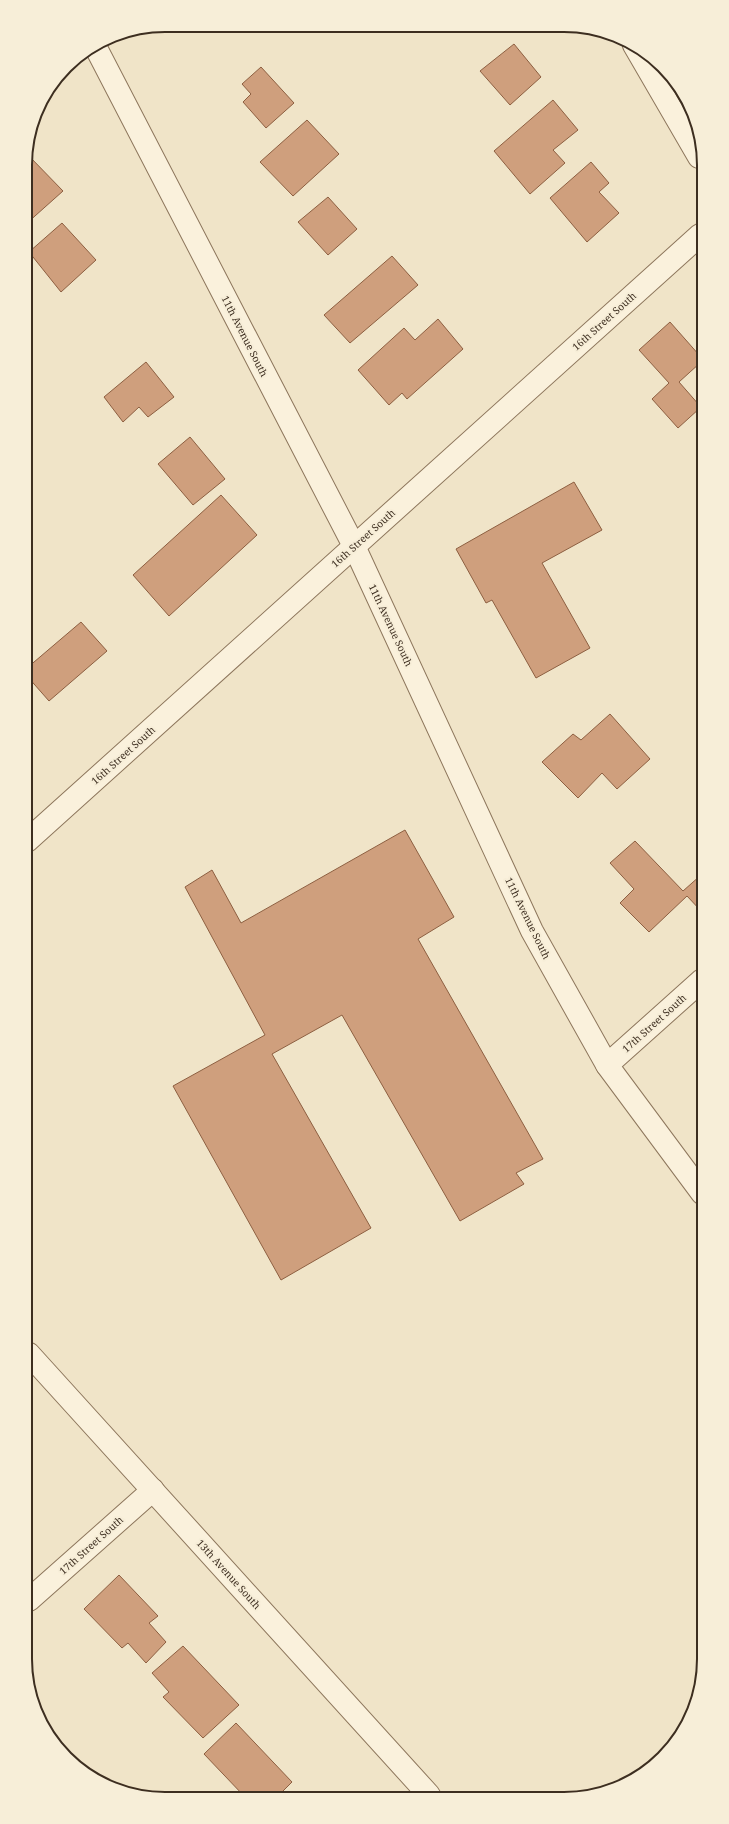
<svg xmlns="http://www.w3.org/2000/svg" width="729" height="1824" font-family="'Noto Serif',serif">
  <rect width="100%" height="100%" fill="#f0e4c8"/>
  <g fill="#cf9f7d" stroke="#8d5f41">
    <polygon points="469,27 480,27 474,32"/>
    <polygon points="514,44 541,77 510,105 480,71"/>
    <polygon points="261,67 294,103 266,128 243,102 251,94 242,84"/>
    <polygon points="553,100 578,130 553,150 565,163 530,194 494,151"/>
    <polygon points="307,120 339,154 293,196 260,162"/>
    <polygon points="29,156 63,191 26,224 25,159"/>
    <polygon points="591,162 609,183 599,192 619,213 587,242 550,198"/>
    <polygon points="328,197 357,229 328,255 298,222"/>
    <polygon points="62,223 96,260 61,292 29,252"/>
    <polygon points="392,256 418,285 350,343 324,315"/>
    <polygon points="438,319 463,349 407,399 402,393 389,405 358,370 404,328 415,340"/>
    <polygon points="670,322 700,356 700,363 679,382 700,406 700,408 678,428 652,399 669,383 639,350"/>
    <polygon points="146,362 174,397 148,417 139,407 123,422 104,397"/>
    <polygon points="190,437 225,479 193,505 158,464"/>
    <polygon points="574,482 602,530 542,563 590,648 536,678 492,600 486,603 456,549"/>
    <polygon points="221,495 257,535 169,616 133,575"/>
    <polygon points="81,622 107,651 49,701 27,676 27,668"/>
    <polygon points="610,714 650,759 617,789 602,773 578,798 542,762 573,734 581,740"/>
    <polygon points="405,830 454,917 418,939 543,1159 516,1173 524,1184 460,1221 342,1015 272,1054 371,1228 281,1280 173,1086 265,1035 185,887 212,870 241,923"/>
    <polygon points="635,841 683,891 701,875 702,912 687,896 649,932 620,903 634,889 610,863"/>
    <polygon points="119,1575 158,1616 149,1623 166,1642 146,1663 128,1643 122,1648 84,1609"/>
    <polygon points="183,1646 239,1705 203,1738 163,1697 169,1692 152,1673"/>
    <polygon points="236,1723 292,1782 278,1796 244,1796 204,1754"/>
  </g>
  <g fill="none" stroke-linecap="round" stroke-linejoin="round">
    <defs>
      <g id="minor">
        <polyline points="634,45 699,157"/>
        <polyline points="95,46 354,546 532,931 607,1065 702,1193"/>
        <polyline points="27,841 700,235"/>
        <polyline points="607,1065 702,980"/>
        <polyline points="29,1354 429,1795"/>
        <polyline points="29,1600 153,1490"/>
      </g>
    </defs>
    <use href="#minor" stroke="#8d765c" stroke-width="24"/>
    <use href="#minor" stroke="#faf1dc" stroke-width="22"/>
  </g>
  <g text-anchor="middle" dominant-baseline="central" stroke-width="4" stroke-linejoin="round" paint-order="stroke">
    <g font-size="10" fill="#3d2e20" stroke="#f7eed8">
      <text transform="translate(604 321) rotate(-42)">16th Street South</text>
      <text transform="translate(245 336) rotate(63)">11th Avenue South</text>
      <text transform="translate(363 538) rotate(-42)">16th Street South</text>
      <text transform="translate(391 625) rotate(65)">11th Avenue South</text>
      <text transform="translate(123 755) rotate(-42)">16th Street South</text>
      <text transform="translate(528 918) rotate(64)">11th Avenue South</text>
      <text transform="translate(654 1023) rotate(-42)">17th Street South</text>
      <text transform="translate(91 1545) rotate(-42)">17th Street South</text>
      <text transform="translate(229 1574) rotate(48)">13th Avenue South</text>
    </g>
  </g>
  <path d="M0 0H729V1824H0ZM165 32H564A133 133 0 0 1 697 165V1659A133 133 0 0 1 564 1792H165A133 133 0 0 1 32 1659V165A133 133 0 0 1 165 32Z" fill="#f7eed8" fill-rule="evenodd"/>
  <path fill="none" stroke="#3d2e20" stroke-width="2" d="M165 32H564A133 133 0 0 1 697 165V1659A133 133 0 0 1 564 1792H165A133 133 0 0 1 32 1659V165A133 133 0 0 1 165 32Z"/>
</svg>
